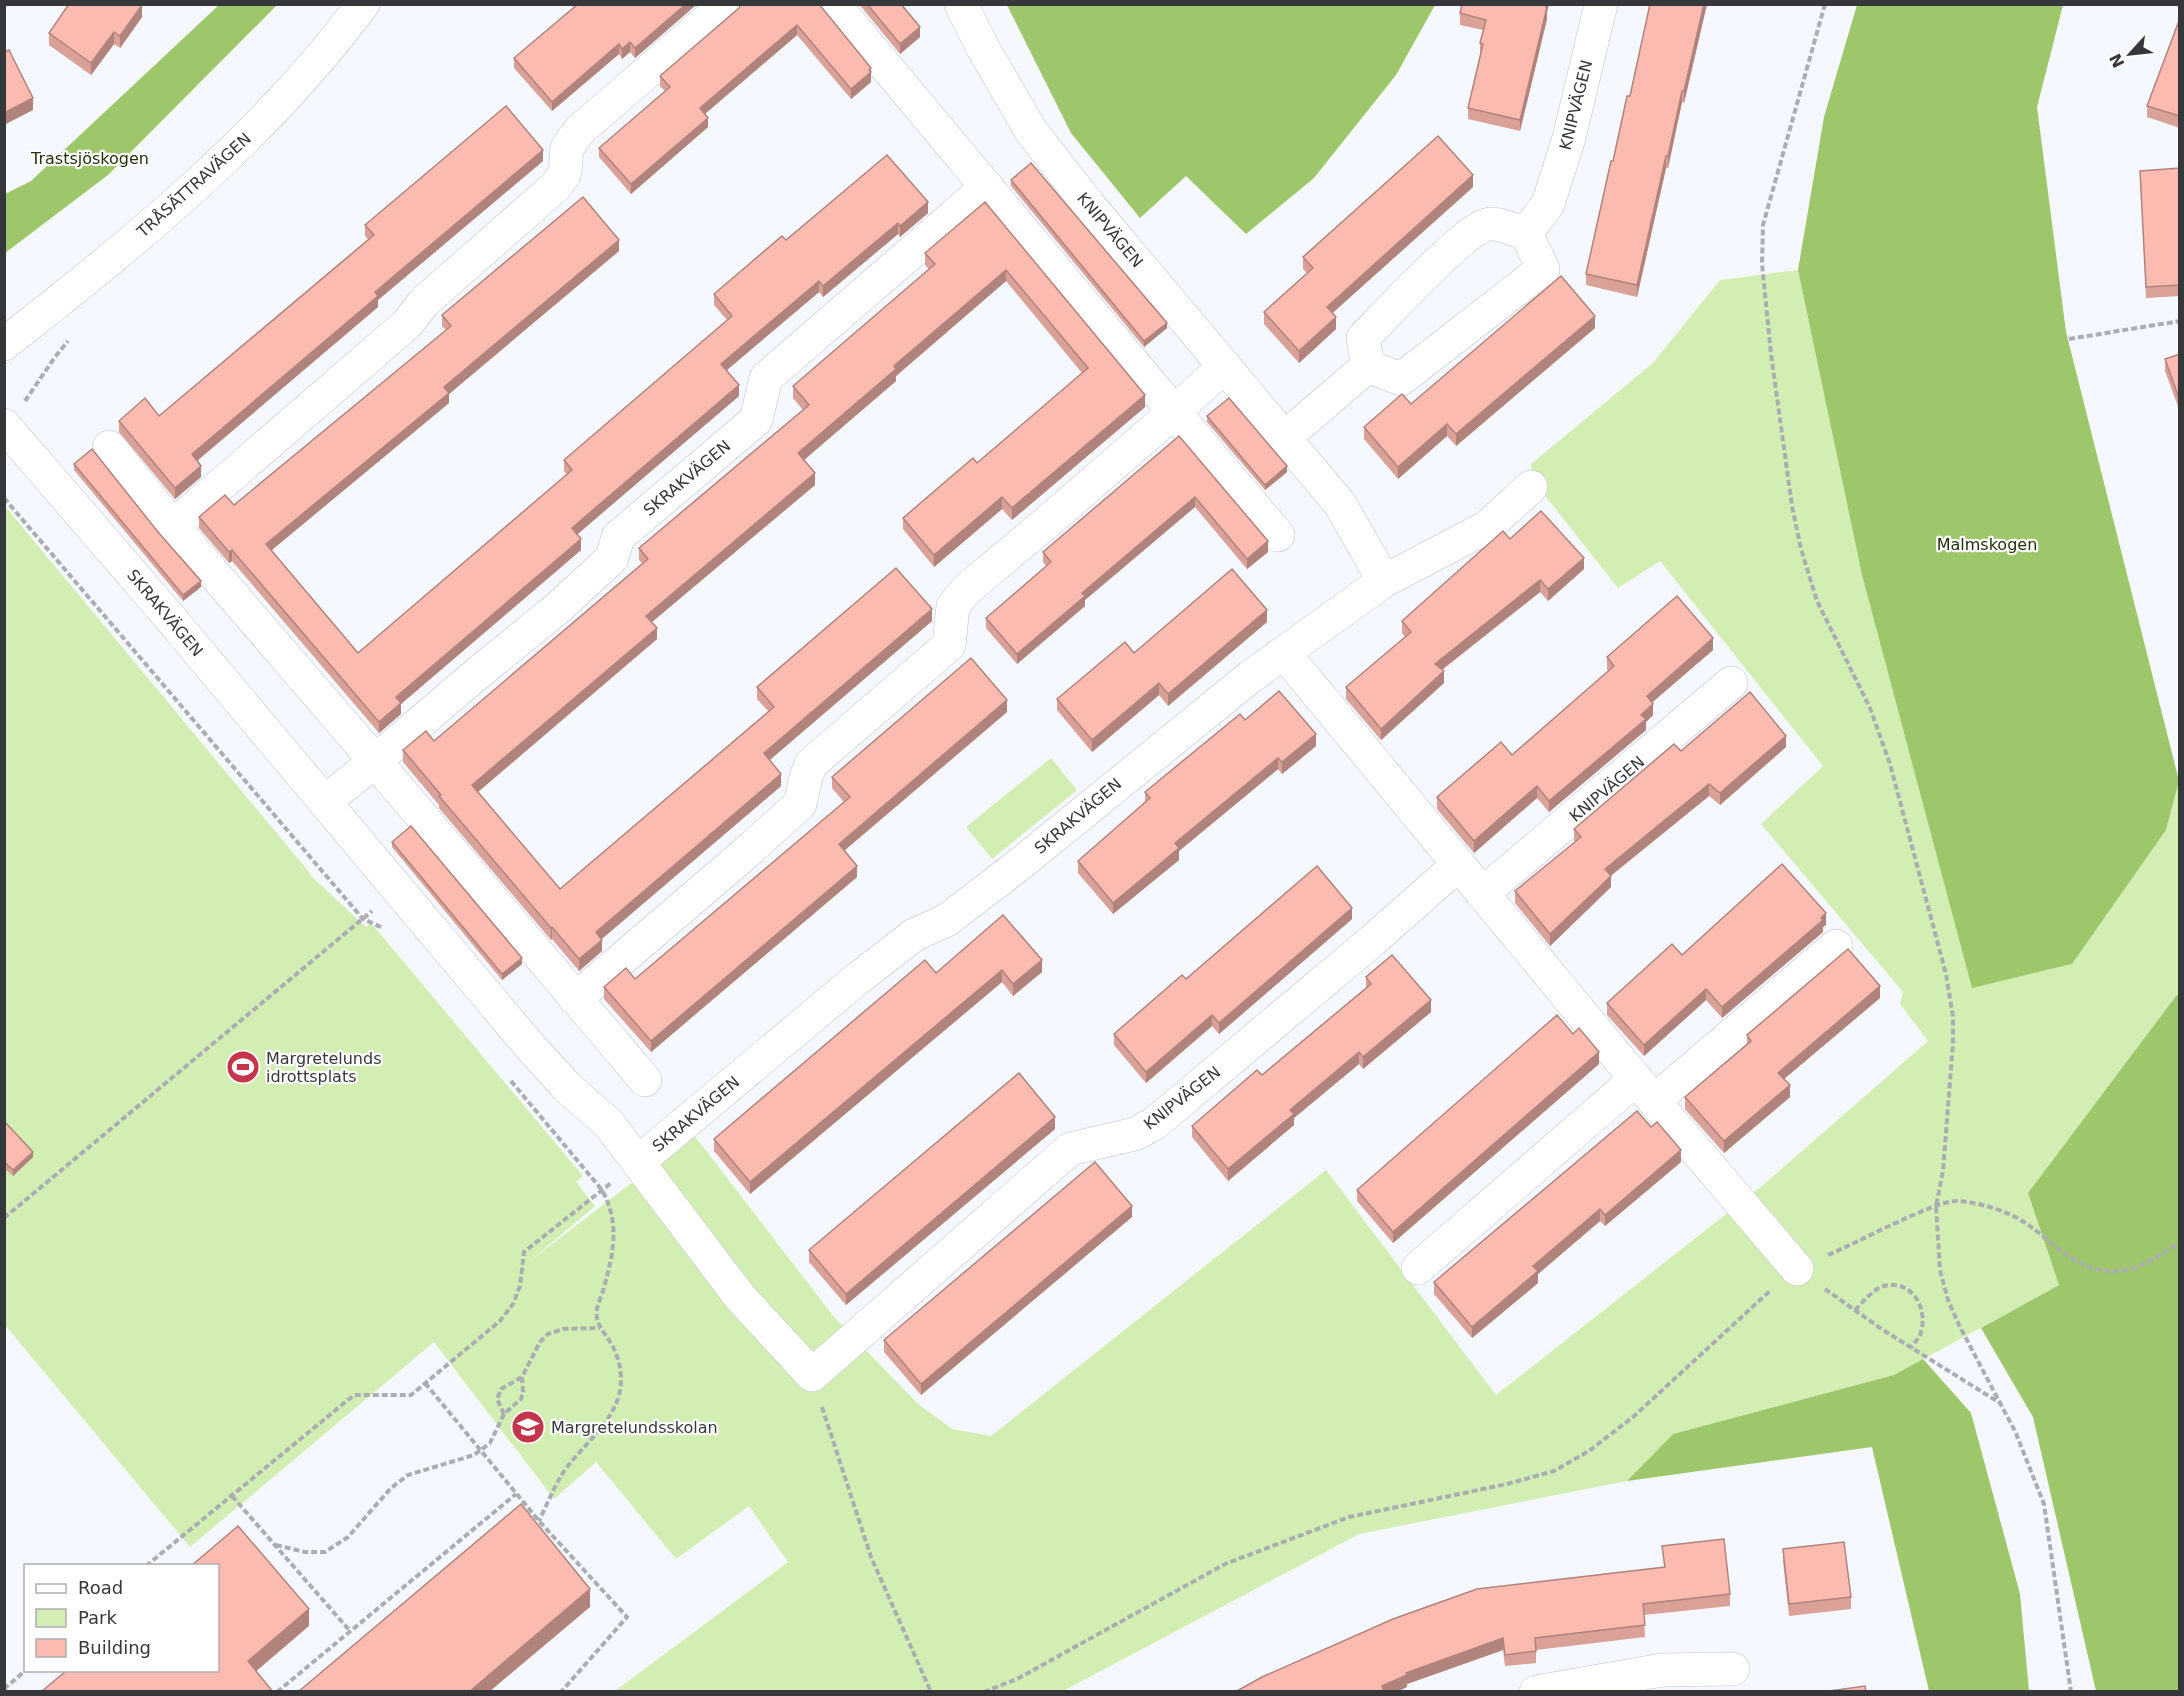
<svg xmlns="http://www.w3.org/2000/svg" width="2184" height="1696" viewBox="0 0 2184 1696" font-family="'DejaVu Sans',sans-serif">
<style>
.green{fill:#d2eeb2}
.forest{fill:#9ec66a}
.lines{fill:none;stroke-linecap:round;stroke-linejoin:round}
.minor-casing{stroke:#bec3cc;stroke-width:34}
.path{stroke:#aaadb1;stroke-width:4;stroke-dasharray:6 3;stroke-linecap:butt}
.minor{stroke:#fff;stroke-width:33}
.wall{fill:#d9a198}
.shaded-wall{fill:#b0837c}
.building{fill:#fcbbb1;stroke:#b0837c;stroke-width:1.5}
.labels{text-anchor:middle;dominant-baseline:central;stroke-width:4.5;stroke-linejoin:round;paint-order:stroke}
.street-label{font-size:16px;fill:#35373a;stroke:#fff}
.park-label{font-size:16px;fill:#22310b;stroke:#fff}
.poi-label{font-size:16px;fill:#35373a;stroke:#fff;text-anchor:start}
</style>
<rect width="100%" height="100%" fill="#f5f8fe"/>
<!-- green -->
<g class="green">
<path d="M1798,270L1862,575L1972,987L2072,964L2166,830L2179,781V994L2176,996L2028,1193L2059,1285L1894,1375L1673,1434L1627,1481L1359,1534L1063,1691H615L788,1562L749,1506L676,1559L596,1462L554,1499L434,1342L190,1547L5,1325L4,505L309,872L311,876L366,927L371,923L583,1176L576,1182L595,1206L530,1261L694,1135L834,1317L917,1403L952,1429L991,1436L1326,1170L1496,1395L1763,1185L1928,1041L1900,1004L1903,992L1761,824L1823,766L1660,561L1618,588L1543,493L1530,465L1653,363L1720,280Z"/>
<path d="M1051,758L1077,790L992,859L966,827Z"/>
</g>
<!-- forest -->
<g class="forest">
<path d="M219,5H277L108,175L5,253V194L31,181Z"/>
<path d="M1007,5H1435L1396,75L1314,178L1246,234L1186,176L1140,218L1071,133Z"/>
<path d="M1857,5H2063L2037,107L2066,332L2179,781L2166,830L2072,964L1972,988L1862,575L1798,270L1824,117Z"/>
<path d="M2179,994V1691H2096L2033,1417L1981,1328L2059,1285L2028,1193L2176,996Z"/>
<path d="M1923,1359L1971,1413L2020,1594L2029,1691H1929L1872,1447L1627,1481L1673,1434L1894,1375Z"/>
</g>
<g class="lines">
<defs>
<g id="minor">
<path d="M834,4L1174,412L1225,366"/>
<path d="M961,4L983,48L1031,131L1089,205L1340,504L1384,581"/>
<path d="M4,344C134,243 264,137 363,4"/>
<path d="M1368,366L1363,338C1383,318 1467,226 1490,224C1498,223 1517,231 1526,233"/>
<path d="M4,425L171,619L527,1043L567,1087L609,1124L740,1297L812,1375L1070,1149L1135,1134L1155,1123L1373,940L1458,865"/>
<path d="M1285,437L1368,366L1401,379L1543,269L1526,233L1548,204L1569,138L1601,4"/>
<path d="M109,447L173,526L375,761L325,802"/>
<path d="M173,526L407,324L424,302L556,186L565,173L567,148L579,131L726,4"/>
<path d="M1284,653L1654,1101L1797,1269"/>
<path d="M1482,894L1731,683"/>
<path d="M575,999L747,852L800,804L806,777L811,764L949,645L953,606L967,589L1046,523L1174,412L1278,535"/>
<path d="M645,1080L375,761L472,678L559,607L612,558L618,537L756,420L766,378L987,187"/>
<path d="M1654,1101L1836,946"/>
<path d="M638,1162L856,980L914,935L947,920L1020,864L1250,677L1384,581L1487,527L1531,487"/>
<path d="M1418,1268L1636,1079"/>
<path d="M1536,1692L1662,1670L1733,1669"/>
</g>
</defs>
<!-- minor casing -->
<use href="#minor" class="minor-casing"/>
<!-- path -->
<g class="path">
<path d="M1825,4L1763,225L1762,264L1771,354L1792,506L1801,549L1817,601L1870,708L1890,764L1946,974L1953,1017V1043L1943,1171L1936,1206L1940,1270L1948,1300L1959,1325L2000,1403"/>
<path d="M2069,339L2180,321"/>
<path d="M25,401L55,357L68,341"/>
<path d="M4,498L363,919L383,928"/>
<path d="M511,1081L602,1190C621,1225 613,1255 603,1291C601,1297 598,1303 597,1309C594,1326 608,1335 614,1349C619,1359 621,1370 621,1381C620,1421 580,1445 561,1476C553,1490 546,1506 539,1521"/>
<path d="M4,1218L372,911"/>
<path d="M1828,1255C1853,1245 1937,1199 1958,1201C1982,1203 2008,1211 2027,1224C2056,1244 2079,1274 2118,1271C2141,1269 2161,1255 2180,1242"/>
<path d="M1825,1289L1883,1330L2000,1403L2015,1431L2044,1504L2071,1692"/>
<path d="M1855,1310C1863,1302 1873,1289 1884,1286C1912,1279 1928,1308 1921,1332C1920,1337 1914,1343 1911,1348"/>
<path d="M425,1383L539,1521L627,1617L561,1692"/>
<path d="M822,1407L871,1557L931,1692"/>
<path d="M504,1414L497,1399L501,1389L522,1377"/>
<path d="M232,1496L350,1631"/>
<path d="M276,1545L305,1552H325L348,1537L391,1488L408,1475L474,1455L490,1443L504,1414L521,1399L523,1392L522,1377L540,1342L548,1334L563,1329L600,1328"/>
<path d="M146,1566L354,1395H411L500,1321L513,1304L520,1286L524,1252L611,1183"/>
<path d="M4,1689L26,1670"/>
<path d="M277,1692L516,1494"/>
<path d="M984,1692L1017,1679L1225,1564L1349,1517L1507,1484L1554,1471L1589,1451L1633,1417L1771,1290"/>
</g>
<!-- minor -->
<use href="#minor" class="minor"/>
</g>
<!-- wall -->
<g class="wall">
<path d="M578,4H697L635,58L630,52L622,59L619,54L552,111L514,68V58Z"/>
<path d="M819,4L871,68V82L851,99L797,35L705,114L708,127L631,194L599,157V148L665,91L660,86V76L739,8Z"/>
<path d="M859,4H901L920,37L900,54Z"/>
<path d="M1462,4H1549L1547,12V19L1520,131L1468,119V108L1481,55L1480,54V43L1483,30L1460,25V13Z"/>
<path d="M1707,4L1684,103L1682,102L1668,168H1666L1637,297L1586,285V274L1630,96Z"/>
<path d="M142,17L120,48L114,44L91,75L49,45V33Z"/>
<path d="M2180,18V128L2147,117V106Z"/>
<path d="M543,161L378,300V307L197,461L201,477L175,499L119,432V421L159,416L368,239L365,236V225Z"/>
<path d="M2180,168V296L2146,298L2140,171Z"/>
<path d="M1011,180L1167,328L1144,347L1011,186Z"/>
<path d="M1473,187L1332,313L1336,329L1299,363L1264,324V312L1307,273L1303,269V257Z"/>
<path d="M985,202L1145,407L1012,520L1002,509L934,567L903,529V518L977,463L1082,373L1006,281L896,376V381L804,460L815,485L652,622L657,639L478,792L560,889L769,712L757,699V687L932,621L769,760L781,786L601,939L602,951L579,971L552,939L551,940L439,808V805L403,762V750L434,741L642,563L639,560V548L803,410L793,398V386L929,269L925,265V253Z"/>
<path d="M928,213L900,237L898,234L823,297L819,292L727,370L739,396L577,534L581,550L401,704V714L379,733L232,561L229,563L199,528V517L234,505L446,330L442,326V315L619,251L449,394V403L271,550L358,653L567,475L564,471V460L727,320L714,305V294L786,240Z"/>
<path d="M1595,328L1456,446L1447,436L1398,479L1364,439V427L1411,404Z"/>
<path d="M2180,354V412L2165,371V359Z"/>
<path d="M1207,416L1287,472L1265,490L1207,422Z"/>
<path d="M1179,436L1268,552L1247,569L1195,507L1085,600V606L1017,664L986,628V618L1046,566L1043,562V552Z"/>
<path d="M74,464L158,532L201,587L183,601L74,470Z"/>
<path d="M1510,539L1584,569L1548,601L1540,592L1442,670L1444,683L1381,740L1346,699V687L1405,637L1402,633V621Z"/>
<path d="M1267,622L1168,706L1159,695L1092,752L1057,710V699L1134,653Z"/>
<path d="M1713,650L1652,702L1653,715L1646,722V730L1549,812L1537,798L1474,853L1437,809V797L1512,755L1608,671L1607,669V657Z"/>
<path d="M1007,712L844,851L857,877L651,1052L604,999V987L635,979L844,802L832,788V777Z"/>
<path d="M1245,720L1316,746L1282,774L1278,769L1179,851V860L1113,914L1078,873V861L1145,802V792Z"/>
<path d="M1786,747L1720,805L1709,796L1611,876V887L1550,946L1515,903V891L1575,842L1574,841V829L1681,751Z"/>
<path d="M392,842L522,964L502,980L392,847Z"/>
<path d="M1003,915L1042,972L1013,996L1002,982L750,1194L714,1151V1139L936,973Z"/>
<path d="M1352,919L1219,1034L1212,1026L1146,1083L1114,1045V1034L1186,979Z"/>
<path d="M1826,925L1823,927V932L1722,1018L1706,1000L1644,1056L1607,1015V1003L1682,955Z"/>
<path d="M1366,977L1431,1012L1363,1069L1359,1064L1294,1118V1125L1228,1181L1192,1137V1126L1262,1075L1366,988Z"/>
<path d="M1880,998L1784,1079L1790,1097L1724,1153L1685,1109V1097L1747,1045V1035Z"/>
<path d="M1599,1064L1393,1243L1357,1201V1190Z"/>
<path d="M4,1121L33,1157L13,1176L4,1168Z"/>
<path d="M1055,1129L846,1305L809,1262V1250Z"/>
<path d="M1681,1162L1605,1226L1600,1221L1538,1274V1283L1472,1338L1434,1294V1282Z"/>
<path d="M1132,1217L921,1395L884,1352V1340Z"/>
<path d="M1662,1546L1730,1594V1606L1644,1615L1645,1637L1536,1650V1663L1505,1666L1503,1650L1407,1684V1687L1396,1692H1235L1664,1567Z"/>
<path d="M1783,1549L1851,1597V1609L1789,1616L1783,1561Z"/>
</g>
<!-- shaded-wall -->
<g class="shaded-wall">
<path d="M686,4H697L635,58V48Z"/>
<path d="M1546,4H1549L1547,12V19L1520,131V120Z"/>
<path d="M1704,4H1707L1684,103V91Z"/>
<path d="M142,5V17L120,48V36Z"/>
<path d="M797,25V35L700,118V108Z"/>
<path d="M920,27V37L900,54V44Z"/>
<path d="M114,32V44L91,75V63Z"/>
<path d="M630,42V52L622,59V49Z"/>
<path d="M619,44V54L552,111V102Z"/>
<path d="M871,68V82L851,99V89Z"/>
<path d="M1682,91V102L1668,168V156Z"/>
<path d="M33,98V110L4,125V113Z"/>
<path d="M708,118V127L631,194V184Z"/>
<path d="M543,150V161L378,300V307L192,465V454L375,292Z"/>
<path d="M1666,156V168L1637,297V285Z"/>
<path d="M1473,175V187L1327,318V307Z"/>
<path d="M928,202V213L900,237V226Z"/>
<path d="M898,223V234L823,297V286Z"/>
<path d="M619,240V251L449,394V403L266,555V544L444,387Z"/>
<path d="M1006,270V281L896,376V381L798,465V453L894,366Z"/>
<path d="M819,281V292L721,375V364Z"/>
<path d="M1595,316V328L1456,446V434Z"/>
<path d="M1336,317V329L1299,363V351Z"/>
<path d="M1167,323V328L1144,347V341Z"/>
<path d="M739,385V396L572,539V528Z"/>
<path d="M1145,395V407L1012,520V508Z"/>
<path d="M1447,424V436L1398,479V467Z"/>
<path d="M201,466V477L175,499V488Z"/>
<path d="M1287,466V472L1265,490V485Z"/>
<path d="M815,473V485L646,627V616Z"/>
<path d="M1002,497V509L934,567V555Z"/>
<path d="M1195,497V507L1085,600V606L1017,664V654L1082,593Z"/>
<path d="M581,539V550L401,704V714L379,733V722L396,697Z"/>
<path d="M1268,541V552L1247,569V559Z"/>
<path d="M232,550V561L229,563V552Z"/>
<path d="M1584,558V569L1548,601V589Z"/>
<path d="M1540,580V592L1435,675V664Z"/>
<path d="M201,581V587L183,601V595Z"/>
<path d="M932,609V621L764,765V753Z"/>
<path d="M1267,610V622L1168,706V694Z"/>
<path d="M657,628V639L472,797V785Z"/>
<path d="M1713,638V650L1647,707V696Z"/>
<path d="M1444,671V683L1381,740V729Z"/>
<path d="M1159,683V695L1092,752V740Z"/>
<path d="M1007,700V712L839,855V844Z"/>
<path d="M1653,704V715L1646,722V730L1549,812V801Z"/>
<path d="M1316,734V746L1282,774V762Z"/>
<path d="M1786,736V747L1720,805V793Z"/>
<path d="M1278,758V769L1179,851V860L1113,914V903L1175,843Z"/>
<path d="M781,774V786L596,944V932Z"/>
<path d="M1709,784V796L1605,880V869Z"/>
<path d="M1537,786V798L1474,853V841Z"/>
<path d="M857,866V877L651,1052V1041Z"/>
<path d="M1611,876V887L1550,946V934Z"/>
<path d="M1352,908V919L1219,1034V1023Z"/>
<path d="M1826,913V925L1823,927V932L1722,1018V1007Z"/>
<path d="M552,927V939L551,940V928Z"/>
<path d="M602,940V951L579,971V959Z"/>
<path d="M522,958V964L502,980V974Z"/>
<path d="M1042,960V972L1013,996V984Z"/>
<path d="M1002,970V982L750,1194V1182Z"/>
<path d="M1880,986V998L1778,1084V1073Z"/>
<path d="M1706,989V1000L1644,1056V1045Z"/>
<path d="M1431,1000V1012L1363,1069V1057Z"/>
<path d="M1212,1015V1026L1146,1083V1072Z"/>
<path d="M1359,1052V1064L1294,1118V1125L1228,1181V1169L1290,1110Z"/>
<path d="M1599,1052V1064L1393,1243V1232Z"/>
<path d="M1790,1085V1097L1724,1153V1141Z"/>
<path d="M1055,1117V1129L846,1305V1294Z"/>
<path d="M1681,1150V1162L1605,1226V1215Z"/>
<path d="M33,1152V1157L13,1176V1170Z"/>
<path d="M1132,1206V1217L921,1395V1384Z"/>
<path d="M1600,1209V1221L1538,1274V1283L1472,1338V1327L1533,1266Z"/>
<path d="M590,1589V1607L489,1692H469Z"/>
<path d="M309,1609V1626L248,1678V1661Z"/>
<path d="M1503,1638V1650L1407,1684V1687L1396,1692H1382V1686L1406,1673Z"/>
</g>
<!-- building -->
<g class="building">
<path d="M69,4H141L142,5L120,36L114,32L91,63L49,33Z"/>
<path d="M578,4H686L635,48L630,42L622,49L619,44L552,102L514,58Z"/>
<path d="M741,4H819L871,68L869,70L871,72L851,89L797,25L700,108L708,118L631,184L599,148L670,87L660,76L739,8Z"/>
<path d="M867,4H901L920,27L900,44Z"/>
<path d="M1462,4H1546V7H1547L1520,120L1468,108L1483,44L1480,43L1486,20L1460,13Z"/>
<path d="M1650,4H1704L1684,91H1682L1668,156H1666L1637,285L1586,274L1611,161H1613L1627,96H1630Z"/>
<path d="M2180,18V116L2147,106Z"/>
<path d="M9,50L33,98L4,113V52Z"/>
<path d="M506,106L543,150L375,292L378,296L192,454L201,466L175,488L119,421L145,398L159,416L374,235L365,225Z"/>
<path d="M1438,136L1473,175L1327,307L1336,317L1299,351L1264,312L1313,268L1303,257Z"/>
<path d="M887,155L928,202L900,226L898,223L823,286L819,281L721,364L739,385L572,528L581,539L396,697L401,703L379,722L232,550L229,552L199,517L225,495L234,505L451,326L442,315L583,197L619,240L444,387L449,393L266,544L358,653L572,470L564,460L732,316L714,294L782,236L786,240Z"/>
<path d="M1031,163L1167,323L1144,341L1011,180Z"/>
<path d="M2180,168V285L2146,287L2140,171Z"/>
<path d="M985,202L1145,395L1012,508L1002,497L934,555L903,518L973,458L977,463L1088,368L1006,270L894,366L896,369L798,453L815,473L646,616L657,628L472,785L560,889L774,707L757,687L896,568L932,609L764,753L781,774L596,932L602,940L579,959L552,927L551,928L439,796L441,795L403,750L426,731L434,741L648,559L639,548L809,405L793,386L935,264L925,253Z"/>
<path d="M1561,276L1595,316L1456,434L1447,424L1398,467L1364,427L1402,394L1411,404Z"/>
<path d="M2180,354V401L2165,359Z"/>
<path d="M1229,398L1287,466L1265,485L1207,416Z"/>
<path d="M1179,436L1268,541L1247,559L1195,497L1082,593L1085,596L1017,654L986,618L1051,562L1043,552Z"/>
<path d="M92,449L158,532L201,581L183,595L74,464Z"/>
<path d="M1541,511L1584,558L1548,589L1540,580L1435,664L1444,671L1381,729L1346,687L1411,632L1402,621L1503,531L1510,539Z"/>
<path d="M1232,569L1267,610L1168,694L1159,683L1092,740L1057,699L1125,642L1134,653Z"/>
<path d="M1677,596L1713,638L1647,696L1653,704L1641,715L1646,719L1549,801L1537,786L1474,841L1437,797L1501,742L1512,755L1614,666L1607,657Z"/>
<path d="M971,658L1007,700L839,844L857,866L651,1041L604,987L626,968L635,979L850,797L832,777Z"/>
<path d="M1279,691L1316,734L1282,762L1278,758L1175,843L1179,848L1113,903L1078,861L1150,798L1145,792L1240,714L1245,720Z"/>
<path d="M1750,692L1786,736L1720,793L1709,784L1605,869L1611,876L1550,934L1515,891L1581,837L1574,829L1674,744L1681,751Z"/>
<path d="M411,826L522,958L502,974L392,842Z"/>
<path d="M1782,864L1826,913L1821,918L1823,920L1722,1007L1706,989L1644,1045L1607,1003L1672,944L1682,955Z"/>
<path d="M1317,866L1352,908L1219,1023L1212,1015L1146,1072L1114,1034L1182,975L1186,979Z"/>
<path d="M1003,915L1042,960L1013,984L1002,970L750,1182L714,1139L925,960L936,973Z"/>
<path d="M1848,949L1880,986L1778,1073L1790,1085L1724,1141L1685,1097L1751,1041L1747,1035Z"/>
<path d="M1392,955L1431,1000L1363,1057L1359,1052L1290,1110L1294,1114L1228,1169L1192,1126L1257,1070L1262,1075L1371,984L1366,977Z"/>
<path d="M1557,1015L1573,1034L1579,1028L1599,1052L1393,1232L1357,1190Z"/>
<path d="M1019,1073L1055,1117L846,1294L809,1250Z"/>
<path d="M1637,1111L1651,1127L1657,1122L1681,1150L1605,1215L1600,1209L1533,1266L1538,1271L1472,1327L1434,1282Z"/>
<path d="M4,1121L33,1152L13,1170L4,1162Z"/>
<path d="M1095,1162L1132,1206L921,1384L884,1340Z"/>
<path d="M521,1504L590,1589L469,1692H298Z"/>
<path d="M238,1526L309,1609L248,1661L273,1692H41L66,1671H218V1566H191Z"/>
<path d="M1724,1539L1730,1594L1643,1604L1645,1625L1535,1638L1536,1651L1505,1655L1503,1638L1406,1673L1407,1675L1382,1686L1384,1692H1235L1262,1677L1393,1619L1477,1589L1665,1567L1662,1546Z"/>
<path d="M1844,1542L1851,1597L1789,1604L1783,1549Z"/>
<path d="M1865,1686L1866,1692H1822Z"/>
</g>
<!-- icons -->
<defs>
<symbol id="stadium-disc" viewBox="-11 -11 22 22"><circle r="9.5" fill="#c53549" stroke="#fff"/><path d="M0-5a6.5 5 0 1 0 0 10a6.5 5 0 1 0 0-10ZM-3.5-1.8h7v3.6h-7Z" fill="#fff"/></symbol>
<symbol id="school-disc" viewBox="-11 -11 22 22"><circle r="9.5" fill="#c53549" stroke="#fff"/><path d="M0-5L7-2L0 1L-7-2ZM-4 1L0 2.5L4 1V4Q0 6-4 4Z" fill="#fff"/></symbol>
</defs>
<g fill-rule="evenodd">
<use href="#stadium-disc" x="224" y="1048" width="38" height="38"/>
<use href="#school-disc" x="509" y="1408" width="38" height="38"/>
</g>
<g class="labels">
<!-- street labels -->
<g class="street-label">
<text transform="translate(1576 105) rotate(-76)">KNIPVÄGEN</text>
<text transform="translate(194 185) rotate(-42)">TRÅSÄTTRAVÄGEN</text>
<text transform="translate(1110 230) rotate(50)">KNIPVÄGEN</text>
<text transform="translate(687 478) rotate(-40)">SKRAKVÄGEN</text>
<text transform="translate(165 613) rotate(50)">SKRAKVÄGEN</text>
<text transform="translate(1607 789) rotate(-40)">KNIPVÄGEN</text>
<text transform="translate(1078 816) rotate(-40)">SKRAKVÄGEN</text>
<text transform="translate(1182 1098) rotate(-38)">KNIPVÄGEN</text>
<text transform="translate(696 1114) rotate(-40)">SKRAKVÄGEN</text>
</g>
<!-- park labels -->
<g class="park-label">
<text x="90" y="158">Trastsjöskogen</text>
<text x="1987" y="544">Malmskogen</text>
</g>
<!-- poi labels -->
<g class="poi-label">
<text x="266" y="1058">Margretelunds<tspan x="266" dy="18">idrottsplats</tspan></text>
<text x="551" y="1427">Margretelundsskolan</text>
</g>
</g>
<!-- border -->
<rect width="2184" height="1696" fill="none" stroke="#35373a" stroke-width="12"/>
<!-- legend -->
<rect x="24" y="1564" width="195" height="108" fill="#ffffff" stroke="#aeafb0" stroke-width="1.5"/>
<rect x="36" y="1584" width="30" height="9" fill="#ffffff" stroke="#aeafb0" stroke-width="1.5"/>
<text x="78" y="1594" font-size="18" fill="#35373a">Road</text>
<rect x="36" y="1609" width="30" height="18" fill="#d2eeb2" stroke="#aeafb0" stroke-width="1.5"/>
<text x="78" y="1624" font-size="18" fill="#35373a">Park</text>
<rect x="36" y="1639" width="30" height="18" fill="#fcbbb1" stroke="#aeafb0" stroke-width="1.5"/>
<text x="78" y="1654" font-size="18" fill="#35373a">Building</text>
<!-- north arrow -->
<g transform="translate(2130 54) rotate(243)" stroke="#ffffff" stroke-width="4.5" paint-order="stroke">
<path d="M0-4.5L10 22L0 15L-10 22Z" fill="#35373a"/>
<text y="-9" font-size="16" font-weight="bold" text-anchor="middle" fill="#35373a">N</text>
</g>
</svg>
